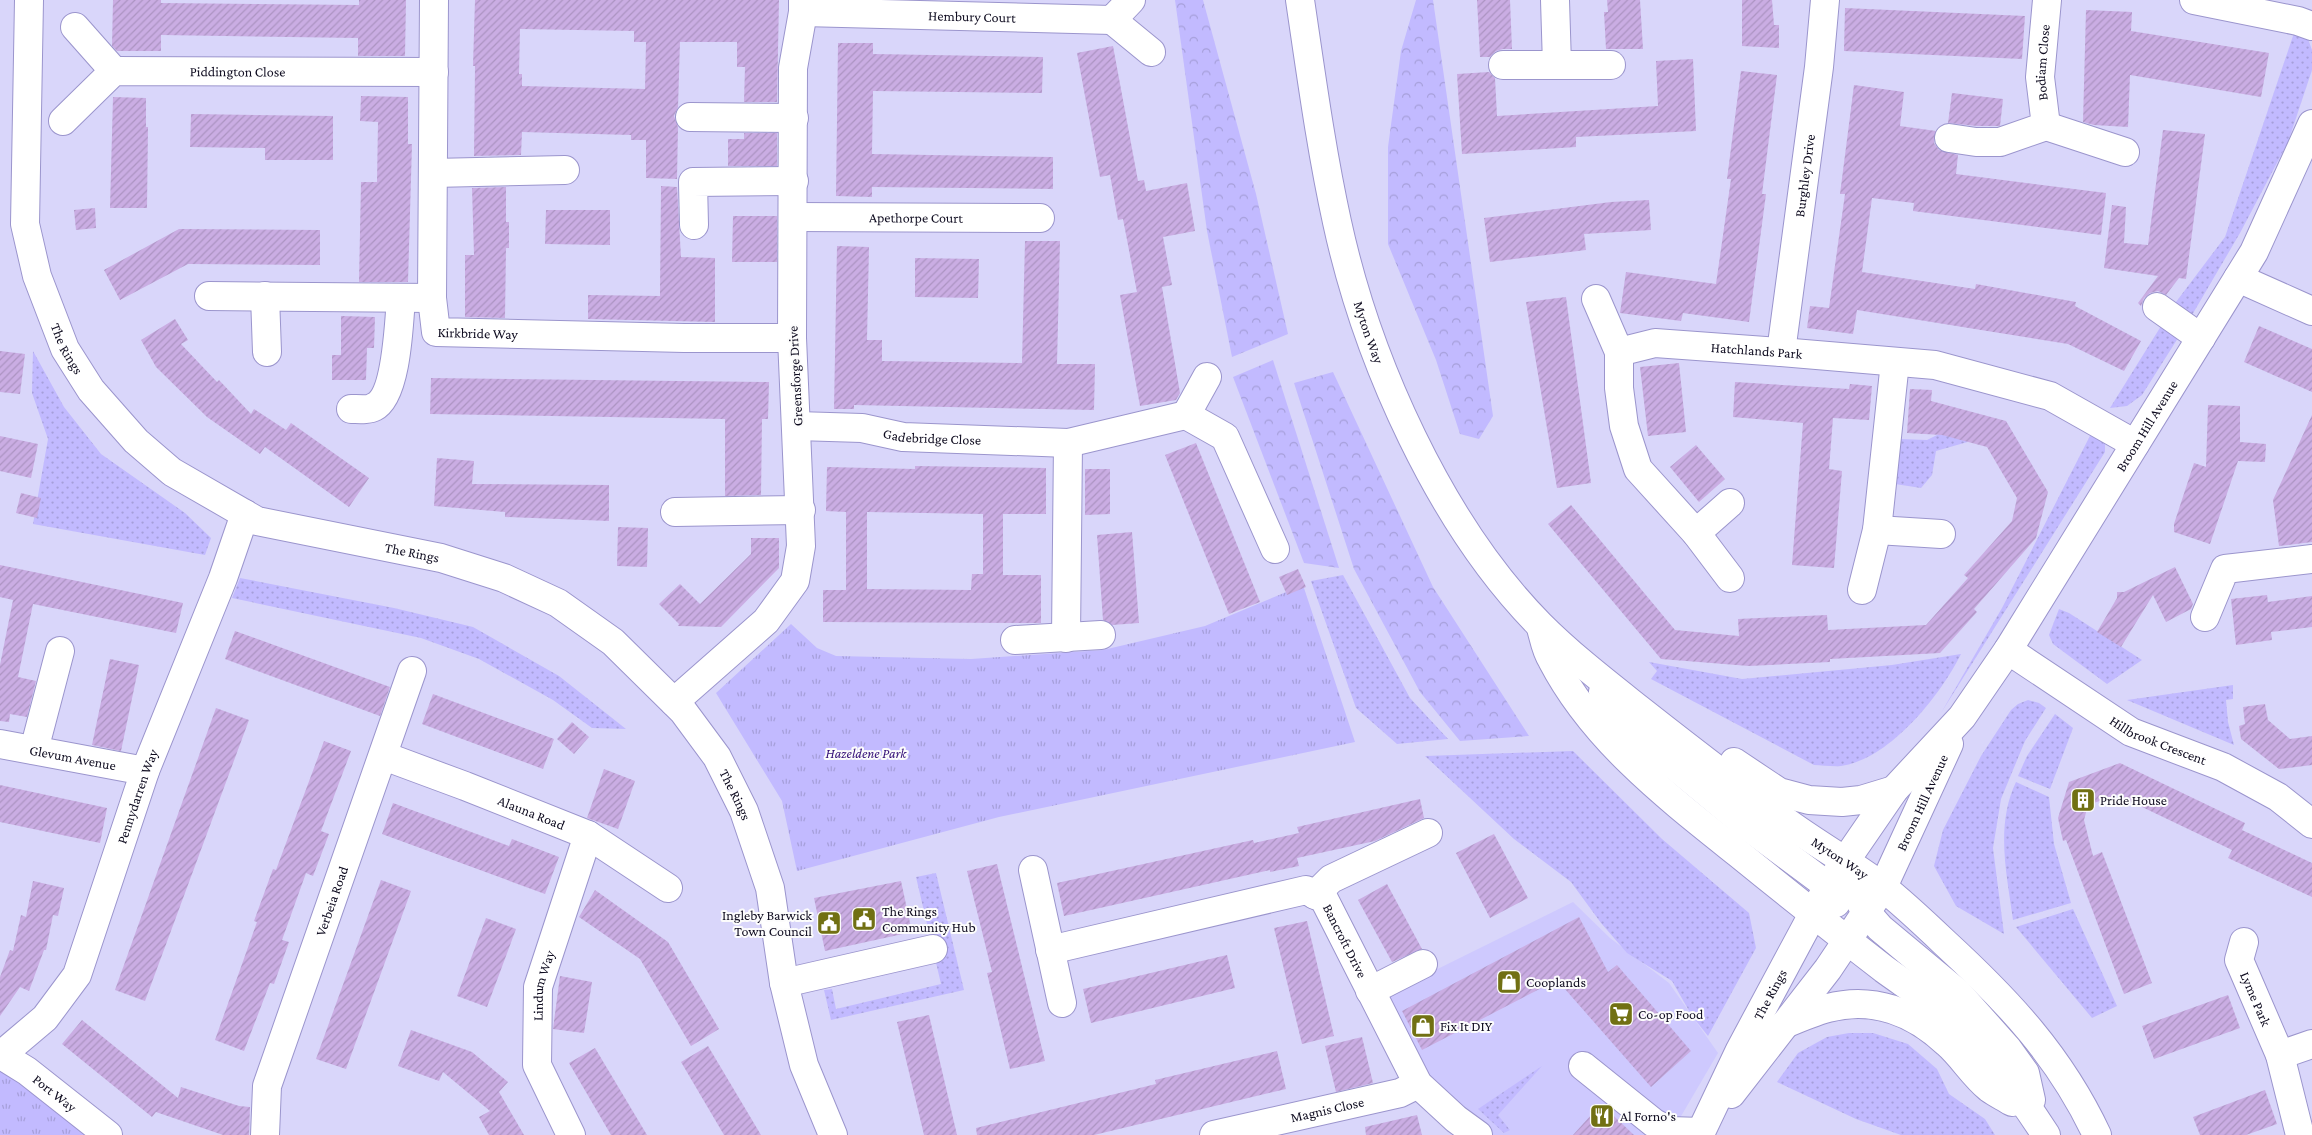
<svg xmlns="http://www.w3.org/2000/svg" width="2312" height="1135" viewBox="0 0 2312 1135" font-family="'Crimson Pro',serif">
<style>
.built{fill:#cec9fe}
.grass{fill:url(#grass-dots)}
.forest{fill:url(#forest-crowns)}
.park{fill:url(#park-tufts)}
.building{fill:url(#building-hatch);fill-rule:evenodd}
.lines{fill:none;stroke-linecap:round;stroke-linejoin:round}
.minor-casing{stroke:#9b95cd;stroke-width:30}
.minor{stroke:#fff;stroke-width:28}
.labels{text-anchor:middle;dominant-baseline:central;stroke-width:4;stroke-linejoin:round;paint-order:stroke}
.street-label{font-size:14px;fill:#0e0b1f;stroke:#fcfcfc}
.park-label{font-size:14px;font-style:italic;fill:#330e77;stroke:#fcfcfc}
.poi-label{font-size:14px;fill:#0e0b1f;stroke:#fcfcfc;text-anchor:start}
</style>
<defs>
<pattern id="grass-dots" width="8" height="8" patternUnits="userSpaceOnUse" patternTransform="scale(1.25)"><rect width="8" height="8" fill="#c2baff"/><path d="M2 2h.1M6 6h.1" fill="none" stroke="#a69fda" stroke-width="1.8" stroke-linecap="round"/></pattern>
<pattern id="forest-crowns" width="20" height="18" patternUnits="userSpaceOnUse" patternTransform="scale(1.25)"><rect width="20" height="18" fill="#c2baff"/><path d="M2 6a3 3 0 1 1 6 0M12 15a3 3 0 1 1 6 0" fill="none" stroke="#a69fda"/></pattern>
<pattern id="park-tufts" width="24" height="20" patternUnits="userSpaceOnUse" patternTransform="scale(1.25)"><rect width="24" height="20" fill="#c2baff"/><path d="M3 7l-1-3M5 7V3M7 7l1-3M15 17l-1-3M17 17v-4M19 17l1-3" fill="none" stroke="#a69fda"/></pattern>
<pattern id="building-hatch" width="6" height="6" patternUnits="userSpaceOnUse" patternTransform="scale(1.25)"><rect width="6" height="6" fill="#caade3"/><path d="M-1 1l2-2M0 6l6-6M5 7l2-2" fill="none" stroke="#ac94c2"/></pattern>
</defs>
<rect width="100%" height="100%" fill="#d9d6fa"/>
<!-- built -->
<path class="built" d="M1573,902L1610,938L1669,983L1718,1053L1670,1135H1489L1421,1075L1385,995Z"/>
<!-- grass -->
<g class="grass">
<path d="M2294,33L2308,39L2312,50V70L2288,142L2240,233L2185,327L2142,395L2127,406L2110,408L2176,302L2225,237Z"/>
<path d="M33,351L64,407L101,454L185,513L211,538L205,555L33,524L48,439L32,393Z"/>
<path d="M2094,428L2105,441V452L1941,713L2002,608Z"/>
<path d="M1939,434L1971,441L1936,451L1932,475L1921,488L1895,484L1900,439L1927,440Z"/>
<path d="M1343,575L1410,698L1448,739L1397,744L1356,708L1311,581Z"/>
<path d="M240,578L394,608L473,627L559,676L626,729L592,728L553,700L479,659L421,638L232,598Z"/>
<path d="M2059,609L2069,613L2142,660L2107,684L2053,644L2049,635Z"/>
<path d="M1961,654C1940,696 1890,759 1841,766C1833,767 1822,765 1814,765L1651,679L1657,671L1649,662L1742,679L1892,665Z"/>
<path d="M2233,685V699L2226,700L2228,722L2234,745L2127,700Z"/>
<path d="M2028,700L2039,703L2046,708L2025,741L2001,799L1993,848L2004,934L1956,906L1934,866L1943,830L1981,756L2011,710L2018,704Z"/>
<path d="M2055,714L2073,728L2050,789L2018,776L2027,756Z"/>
<path d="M1573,751L1662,839L1749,913L1756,948L1708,1036L1692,1016L1672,981L1627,953L1601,923L1571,882L1514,839L1425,756Z"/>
<path d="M2016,782L2049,797L2054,844L2071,903L2013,920C2007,875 1995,826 2016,782Z"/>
<path d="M936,873L964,990L831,1020L824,990L832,989L836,1009L941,984L916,877Z"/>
<path d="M2073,909L2117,1006L2092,1018L2016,927Z"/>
<path d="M1849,1033H1873L1908,1044L1937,1069L1949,1094L1985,1119L1995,1135H1901L1856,1119L1777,1082L1798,1053L1827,1037Z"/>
<path d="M1542,1066L1498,1115L1510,1130L1504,1133L1478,1109Z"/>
</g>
<!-- forest -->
<g class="forest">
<path d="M1175,0H1203L1256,194L1288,334L1232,357L1207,231Z"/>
<path d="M1416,0H1433L1493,416L1479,439L1460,434L1436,360L1388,244V147L1401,51Z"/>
<path d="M1273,360L1339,568L1304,563L1233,377Z"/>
<path d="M1333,372L1433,587L1529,736L1460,741L1420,692L1354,569L1294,383Z"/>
</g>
<!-- park -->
<g class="park">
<path d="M1303,585L1355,742L999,817L797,871L782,801L716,693L791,624L817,648L836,656L971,659L1103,650L1205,626Z"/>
<path d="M0,1044L105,1135H0Z"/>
</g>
<!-- building -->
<g class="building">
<path d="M113,0H161V3L359,5V0H406L405,56H358V38L161,35V51H117L112,46Z"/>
<path d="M475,0H779L777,102H744L745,67H737V42H680L678,107L674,116L678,127L677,179L646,178V140H631V135L522,132L521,155L474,156L475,66H473ZM520,29L634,31V42H646L645,89L522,86V74H519Z"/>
<path d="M1477,0H1510L1512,49H1503L1496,51L1490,57H1480Z"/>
<path d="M1607,0H1640L1643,49H1606L1604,12H1608Z"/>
<path d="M1742,0H1772L1774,25H1779V48L1742,46Z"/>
<path d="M1845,8L2025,16L2022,59L1844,51Z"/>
<path d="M2086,10L2132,12L2131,31L2269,53L2261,97L2130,75L2128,127L2094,125L2083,122Z"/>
<path d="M838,43H873V54L1043,57L1042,93L873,91L872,154L1053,157V189L872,187V197L836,196Z"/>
<path d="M1113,46L1138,181L1144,180L1146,191L1187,183L1195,231L1163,237L1172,285L1162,287L1180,393L1176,400L1140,406L1120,295L1137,292L1123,219L1118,220L1110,175L1100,177L1077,53Z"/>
<path d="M1693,59L1696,131L1576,137V147L1462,154L1457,74L1489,72L1495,78L1497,116L1658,106L1656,61Z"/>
<path d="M1741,71L1777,75L1762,194H1766L1749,322L1683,313L1681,321L1620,313L1626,272L1716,284L1731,179H1727Z"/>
<path d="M1854,85L1904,92L1900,126L1936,131L1934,143L1939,150L1958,155L1956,174L2106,193L2101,235L1913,211L1914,203L1872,198L1862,272L1975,289L1976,284L2076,302L2075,306L2141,341L2124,371L2068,344L1857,310L1853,334L1807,328L1810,306L1829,308L1845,194H1840Z"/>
<path d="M1952,93L2003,99L2000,126H1977L1948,123Z"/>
<path d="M361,96L408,97V144H412L408,282H359L361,182H377L378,122L360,121Z"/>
<path d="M113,97L146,98V127H148L147,208H110Z"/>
<path d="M191,114L333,116V160H265V148L190,147Z"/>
<path d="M2163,130L2205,134L2186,279L2179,278L2166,295L2158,291L2150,293L2144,298L2141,306L2138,303L2158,276L2104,268L2112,205L2126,207L2124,243L2148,245Z"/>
<path d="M744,133H777V166H728V139H744Z"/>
<path d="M661,186L677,187L681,257L715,258V322L588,319V295L660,296Z"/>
<path d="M506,187V222H509V248H506L505,318L465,317V255H474L472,188Z"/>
<path d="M1649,200L1651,230L1584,234L1586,250L1490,262L1484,218L1611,202Z"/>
<path d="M95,208L96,228L76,230L74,210Z"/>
<path d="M546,210H610V245L545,244Z"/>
<path d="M733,216H777V262H732Z"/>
<path d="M179,229L320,230V265L188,264L120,300L104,270Z"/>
<path d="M1025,241H1060L1057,364H1095L1094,410L854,405V409H834L837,246L869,247L867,340H882V361L1022,363Z"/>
<path d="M915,258L979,259L978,298L915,297Z"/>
<path d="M1566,297L1591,483L1557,488L1526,302Z"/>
<path d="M341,316L375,317L374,348H367L366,380H332V355H341Z"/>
<path d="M175,319L188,340L181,344L217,382L219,380L251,414L254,409L286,430L291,423L369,478L349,507L265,447L260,454L207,417L156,367L141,340Z"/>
<path d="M2259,326L2312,349V392L2244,362Z"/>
<path d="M0,351L25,354L20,394L0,392Z"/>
<path d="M1679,363L1686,432L1648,436L1640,367Z"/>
<path d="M431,378L769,382L768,419H762L761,495L725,496V419L430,414Z"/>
<path d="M1735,382L1849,389L1850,384L1872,386L1869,420L1833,418L1829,469L1842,471L1834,568L1792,565L1803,423L1733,417Z"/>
<path d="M1910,389L1932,390L1931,401L2006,421L2048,492L2036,538L1974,609L1977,612L1940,653L1830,659V662L1749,666L1661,659L1548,524L1571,505L1675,630L1739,636L1738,619L1827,615L1828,630L1926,625L1968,578L1964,575L2012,521L2017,498L1987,447L1942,435L1907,433Z"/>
<path d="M2208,405L2240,406V442L2266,444L2265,462L2238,461L2210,544L2174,532V524L2194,463L2206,467Z"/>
<path d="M2312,415V542L2279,546L2273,500Z"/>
<path d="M0,436L38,444L31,478L0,471Z"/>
<path d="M1196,443L1260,602L1229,614L1165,455Z"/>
<path d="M1696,445L1725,479L1699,502L1670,467Z"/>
<path d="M437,458L474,461L472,484L609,485V521L505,517V512L434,506Z"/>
<path d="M915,466L1046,468V514H1003V575H1041V623L823,622V590H846V512L826,511L827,467L915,469ZM867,512L983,514V574H972L971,590L867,589Z"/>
<path d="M1085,469H1110V514L1085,515Z"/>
<path d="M21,493L41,498L37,518L16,513Z"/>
<path d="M618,527L648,528L647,567L617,566Z"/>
<path d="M1132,532L1139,623L1112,625L1103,620L1097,535Z"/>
<path d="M751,538H779V568L721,627L678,626L679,624L659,604L680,584L700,604L751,554Z"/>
<path d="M0,565L183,603L176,633L33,604L18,677L36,681L27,717L10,714L9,722L0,721V665L13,600L0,597Z"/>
<path d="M2175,567L2193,604L2191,609L2166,622L2153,595L2121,647L2097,632L2117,598V592H2124Z"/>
<path d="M1298,569L1306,587L1287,595L1279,577Z"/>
<path d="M2267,595L2268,602L2312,596V627L2271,632L2272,640L2236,645L2231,599Z"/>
<path d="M235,631L390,687L380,716L225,659Z"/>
<path d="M110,659L139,665L121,751L92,745Z"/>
<path d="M433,694L554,739L543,769L422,724Z"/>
<path d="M2265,704L2268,720L2290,739L2312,736V765L2279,769L2241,739L2239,726L2245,724L2243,707Z"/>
<path d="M216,708L249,720L145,1001L115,990Z"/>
<path d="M572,722L589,737L574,754L557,739Z"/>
<path d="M324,741L351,751L321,831L329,834L313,876L306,873L282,940L289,942L274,984L270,983L244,1051L215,1040L257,922L254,921L273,869L276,870Z"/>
<path d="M2120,763L2245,823L2242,830L2312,863V897L2228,858L2232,850L2117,795L2088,805L2084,820L2093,856L2102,852L2152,983L2124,994L2066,840L2063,841L2058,818L2069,782Z"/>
<path d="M604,769L635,781L618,829L587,818Z"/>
<path d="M0,785L107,808L100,843L0,822Z"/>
<path d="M1420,799L1424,818L1375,841L1297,858L1299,866L1270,872V870L1064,916L1057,883L1253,840L1254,843L1299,833L1297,827Z"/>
<path d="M393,803L509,846L512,839L559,857L545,894L382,834Z"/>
<path d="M1494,834L1528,898L1490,918L1456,853Z"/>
<path d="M997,864L1045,1061L1010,1069L987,973L992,972L967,871Z"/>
<path d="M381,880L411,891L346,1069L316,1059Z"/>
<path d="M33,881L64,888L58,916L53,915L46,950H44L29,991L20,987L0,1016V977L10,950L13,951L21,915L26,917Z"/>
<path d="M901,881L912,932L825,951L814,898Z"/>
<path d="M1387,884L1422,949L1392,962L1358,900Z"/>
<path d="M595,890L668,942L719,1029L691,1046L640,959L579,917Z"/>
<path d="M1579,917L1608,972L1617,965L1691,1051L1651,1087L1557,980L1422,1050L1402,1011Z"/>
<path d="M486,918L516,929L487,1007L457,996Z"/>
<path d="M1307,921L1334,1036L1302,1044L1274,928Z"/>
<path d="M1227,955L1235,988L1091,1023L1083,989Z"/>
<path d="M560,976L592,982L584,1033L553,1029Z"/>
<path d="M2228,995L2240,1028L2154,1059L2142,1026Z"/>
<path d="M929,1015L957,1135H924L897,1022Z"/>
<path d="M82,1020L178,1098L181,1087L239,1106L250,1107L249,1135H223L156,1112L152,1117L62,1044Z"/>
<path d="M411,1030L472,1052L508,1082L499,1092L524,1135H489L479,1117L490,1111L443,1072L439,1081L398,1066Z"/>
<path d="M1362,1037L1373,1083L1336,1092L1325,1046Z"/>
<path d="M708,1046L761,1135H724L681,1062Z"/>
<path d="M595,1048L647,1135H611L569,1063Z"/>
<path d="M1277,1051L1286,1089L1094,1135H977L976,1128L1156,1084L1155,1080Z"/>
<path d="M2265,1090L2277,1124L2246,1135H2200L2193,1117Z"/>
<path d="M1601,1104L1634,1135H1573Z"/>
<path d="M1417,1115L1422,1135H1366L1365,1127Z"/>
</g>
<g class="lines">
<defs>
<g id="minor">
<path id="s1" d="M29,0L25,224L37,276L65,349L91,390L136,441L172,472L257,521L441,558L504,578L558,603L613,642L683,711L717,757L744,811L770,888L784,983L804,1065L833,1135"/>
<path id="s2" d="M434,0L432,298L436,332L684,338H792"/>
<path id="s3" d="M1300,0C1311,74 1321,149 1337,222C1367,360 1440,524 1540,625C1571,656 1606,683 1640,710C1687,747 1735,784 1784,820C1815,843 1849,862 1880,885C1903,903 1924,923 1945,943C2008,1001 2060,1056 2097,1135"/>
<path d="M2194,0L2298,21L2312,26"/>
<path id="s4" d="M803,12L1112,20L1131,0"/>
<path d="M1112,20L1151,52"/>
<path d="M75,27L114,71"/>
<path d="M1503,65H1557L1555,0"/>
<path d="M1557,65H1611"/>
<path d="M690,117L794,118"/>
<path id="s5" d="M63,121L114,71L434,72"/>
<path d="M2046,126L2125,152"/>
<path id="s6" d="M1949,138L1976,142H2000L2046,126L2040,77L2047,0"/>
<path d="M433,173L565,170"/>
<path id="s7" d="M794,217L1040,218"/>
<path d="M694,225L693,182L794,181"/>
<path d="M2238,278L2312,311"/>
<path d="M209,296L432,298"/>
<path d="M265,296L267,352"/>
<path d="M1596,299L1619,352V388L1624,426L1638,469L1696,533L1730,578"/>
<path d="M2157,307L2201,338"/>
<path id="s8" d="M1619,352L1655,343L1781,352L1935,365L2050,396L2135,444"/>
<path id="s9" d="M1781,352L1819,67L1825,0"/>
<path d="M1207,377L1186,415L1225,437L1275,549"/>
<path d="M351,409C358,409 369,410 374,407C397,396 399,321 401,298"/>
<path id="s10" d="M797,426L862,428L903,437L1068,443L1186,415"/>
<path d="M675,512L801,510"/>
<path d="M1877,530L1941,534"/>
<path d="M1696,533L1730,503"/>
<path d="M1862,590L1877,530L1895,362"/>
<path d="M2205,617L2225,569L2312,559"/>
<path d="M1541,628C1544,639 1546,651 1552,660C1594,741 1670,799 1739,854C1787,893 1835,931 1884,969C1906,985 1930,1000 1951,1019C1988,1052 2019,1093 2046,1135"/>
<path d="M1066,638L1068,443"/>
<path d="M1015,640L1101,635"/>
<path id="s11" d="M2008,650L2131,732L2223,767L2278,797L2312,824"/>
<path d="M1603,692L1629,728L1746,825L1828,886L1836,903"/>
<path d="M674,702L766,621L795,581L801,546L792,338L793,68L803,12V0"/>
<path id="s12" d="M0,744L145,771"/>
<path d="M34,750L60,651"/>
<path id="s13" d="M384,756L465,786L588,835L668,888"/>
<path d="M1734,762L1779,792L1809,800L1842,802L1861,800L1894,790"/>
<path d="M1844,861L1853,889L1866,912L1880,928L1958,993L2007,1048L2025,1073L2031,1100"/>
<path d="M1033,870L1062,1003"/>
<path d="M1315,895L1331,879L1428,833"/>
<path id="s14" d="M2244,942L2239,960L2280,1055L2300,1135"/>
<path id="s15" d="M1050,950L1306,890L1324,899L1418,1084L1456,1119L1478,1135"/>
<path d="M784,983L933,949"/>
<path d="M1370,991L1423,964"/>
<path d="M1785,1024C1799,1018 1813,1012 1828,1008C1873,996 1914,1012 1947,1043C1962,1056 1973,1075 1989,1088C1996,1093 2004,1097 2012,1102"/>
<path id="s16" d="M1,1055L27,1071L108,1135"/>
<path d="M2280,1055L2312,1044"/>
<path id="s17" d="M0,1056L45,1018L77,975L145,771L223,578L245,514"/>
<path d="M1583,1066L1654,1123L1670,1131L1701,1132"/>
<path id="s18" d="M1731,1094L1828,969L1883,887L1949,744"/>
<path id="s19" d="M1701,1132L1740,1050L1828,886L1894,790L1962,717L2008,650L2254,252L2312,124"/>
<path id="s20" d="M265,1135L267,1086L412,671"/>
<path id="s21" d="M571,1135L537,1065L538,987L588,835"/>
<path id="s22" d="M1214,1135L1400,1093L1418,1084"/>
</g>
</defs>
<!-- minor casing -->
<use href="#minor" class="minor-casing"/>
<!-- minor -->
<use href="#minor" class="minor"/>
</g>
<!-- icons -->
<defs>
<symbol id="building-square" viewBox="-11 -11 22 22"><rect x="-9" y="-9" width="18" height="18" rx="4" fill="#717013" stroke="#fcfcfc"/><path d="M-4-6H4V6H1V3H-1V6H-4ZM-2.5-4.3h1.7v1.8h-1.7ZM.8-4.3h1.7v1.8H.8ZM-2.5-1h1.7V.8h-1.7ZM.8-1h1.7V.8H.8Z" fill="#fff"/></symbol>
<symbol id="civic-square" viewBox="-11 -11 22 22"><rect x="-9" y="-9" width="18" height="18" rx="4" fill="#717013" stroke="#fcfcfc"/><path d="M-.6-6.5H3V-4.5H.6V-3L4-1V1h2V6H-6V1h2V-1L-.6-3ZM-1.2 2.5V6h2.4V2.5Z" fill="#fff"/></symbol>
<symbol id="shop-square" viewBox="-11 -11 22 22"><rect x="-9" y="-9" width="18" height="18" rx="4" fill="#717013" stroke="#fcfcfc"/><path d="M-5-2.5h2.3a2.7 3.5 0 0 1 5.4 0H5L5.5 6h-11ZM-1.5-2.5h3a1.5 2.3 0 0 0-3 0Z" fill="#fff"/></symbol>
<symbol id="supermarket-square" viewBox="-11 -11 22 22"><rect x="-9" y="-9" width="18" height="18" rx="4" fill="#717013" stroke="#fcfcfc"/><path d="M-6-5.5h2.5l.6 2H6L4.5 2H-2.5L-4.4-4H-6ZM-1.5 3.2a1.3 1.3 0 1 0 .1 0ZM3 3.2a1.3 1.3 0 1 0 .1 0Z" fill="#fff"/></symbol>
<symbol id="restaurant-square" viewBox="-11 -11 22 22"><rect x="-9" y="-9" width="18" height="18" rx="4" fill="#717013" stroke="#fcfcfc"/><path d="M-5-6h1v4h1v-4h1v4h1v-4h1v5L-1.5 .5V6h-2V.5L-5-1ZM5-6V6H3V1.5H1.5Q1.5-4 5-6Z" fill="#fff"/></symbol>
</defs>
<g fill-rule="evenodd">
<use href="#building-square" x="2069" y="786" width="28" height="28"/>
<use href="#civic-square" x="850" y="905" width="28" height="28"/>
<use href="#civic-square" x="815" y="909" width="28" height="28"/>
<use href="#shop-square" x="1495" y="968" width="28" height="28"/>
<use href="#supermarket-square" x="1607" y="1000" width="28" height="28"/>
<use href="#shop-square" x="1409" y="1012" width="28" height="28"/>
<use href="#restaurant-square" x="1588" y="1102" width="28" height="28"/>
</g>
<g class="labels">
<!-- street labels -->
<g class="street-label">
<text stroke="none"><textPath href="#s4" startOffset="169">Hembury Court</textPath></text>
<text stroke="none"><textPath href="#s6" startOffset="164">Bodiam Close</textPath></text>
<text stroke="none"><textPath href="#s5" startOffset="195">Piddington Close</textPath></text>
<text stroke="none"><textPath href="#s9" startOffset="178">Burghley Drive</textPath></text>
<text stroke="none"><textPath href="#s7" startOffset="122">Apethorpe Court</textPath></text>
<text stroke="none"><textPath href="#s2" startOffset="374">Kirkbride Way</textPath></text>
<text stroke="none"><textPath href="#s3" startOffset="340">Myton Way</textPath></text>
<text stroke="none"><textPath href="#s1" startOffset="356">The Rings</textPath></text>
<text stroke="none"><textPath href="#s8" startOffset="139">Hatchlands Park</textPath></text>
<text transform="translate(795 376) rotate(-93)">Greensforge Drive</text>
<text stroke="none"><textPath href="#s19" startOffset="838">Broom Hill Avenue</textPath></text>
<text stroke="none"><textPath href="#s10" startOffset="136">Gadebridge Close</textPath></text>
<text stroke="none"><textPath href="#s1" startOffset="776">The Rings</textPath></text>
<text stroke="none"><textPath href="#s11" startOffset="176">Hillbrook Crescent</textPath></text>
<text stroke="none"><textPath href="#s12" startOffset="74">Glevum Avenue</textPath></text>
<text stroke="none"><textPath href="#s1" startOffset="1196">The Rings</textPath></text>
<text stroke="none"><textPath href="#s17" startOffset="301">Pennydarren Way</textPath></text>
<text stroke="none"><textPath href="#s18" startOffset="350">Broom Hill Avenue</textPath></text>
<text stroke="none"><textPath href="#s13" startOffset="158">Alauna Road</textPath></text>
<text stroke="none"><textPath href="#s3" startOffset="1062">Myton Way</textPath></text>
<text stroke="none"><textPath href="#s20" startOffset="245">Verbeia Road</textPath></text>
<text stroke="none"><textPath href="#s15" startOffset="330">Bancroft Drive</textPath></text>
<text stroke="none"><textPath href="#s21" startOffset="158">Lindum Way</textPath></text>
<text stroke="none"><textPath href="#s19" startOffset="154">The Rings</textPath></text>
<text stroke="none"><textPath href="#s14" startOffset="61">Lyme Park</textPath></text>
<text stroke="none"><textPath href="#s16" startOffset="66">Port Way</textPath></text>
<text stroke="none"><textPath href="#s22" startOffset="116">Magnis Close</textPath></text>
</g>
<!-- park labels -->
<g class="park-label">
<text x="866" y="753">Hazeldene Park</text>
</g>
<!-- poi labels -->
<g class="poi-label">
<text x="2100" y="800">Pride House</text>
<text x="882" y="911">The Rings<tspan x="882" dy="16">Community Hub</tspan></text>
<text x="812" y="915" text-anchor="end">Ingleby Barwick<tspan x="812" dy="16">Town Council</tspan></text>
<text x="1526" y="982">Cooplands</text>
<text x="1638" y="1014">Co-op Food</text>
<text x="1440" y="1026">Fix It DIY</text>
<text x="1620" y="1116">Al Forno's</text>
</g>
</g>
</svg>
